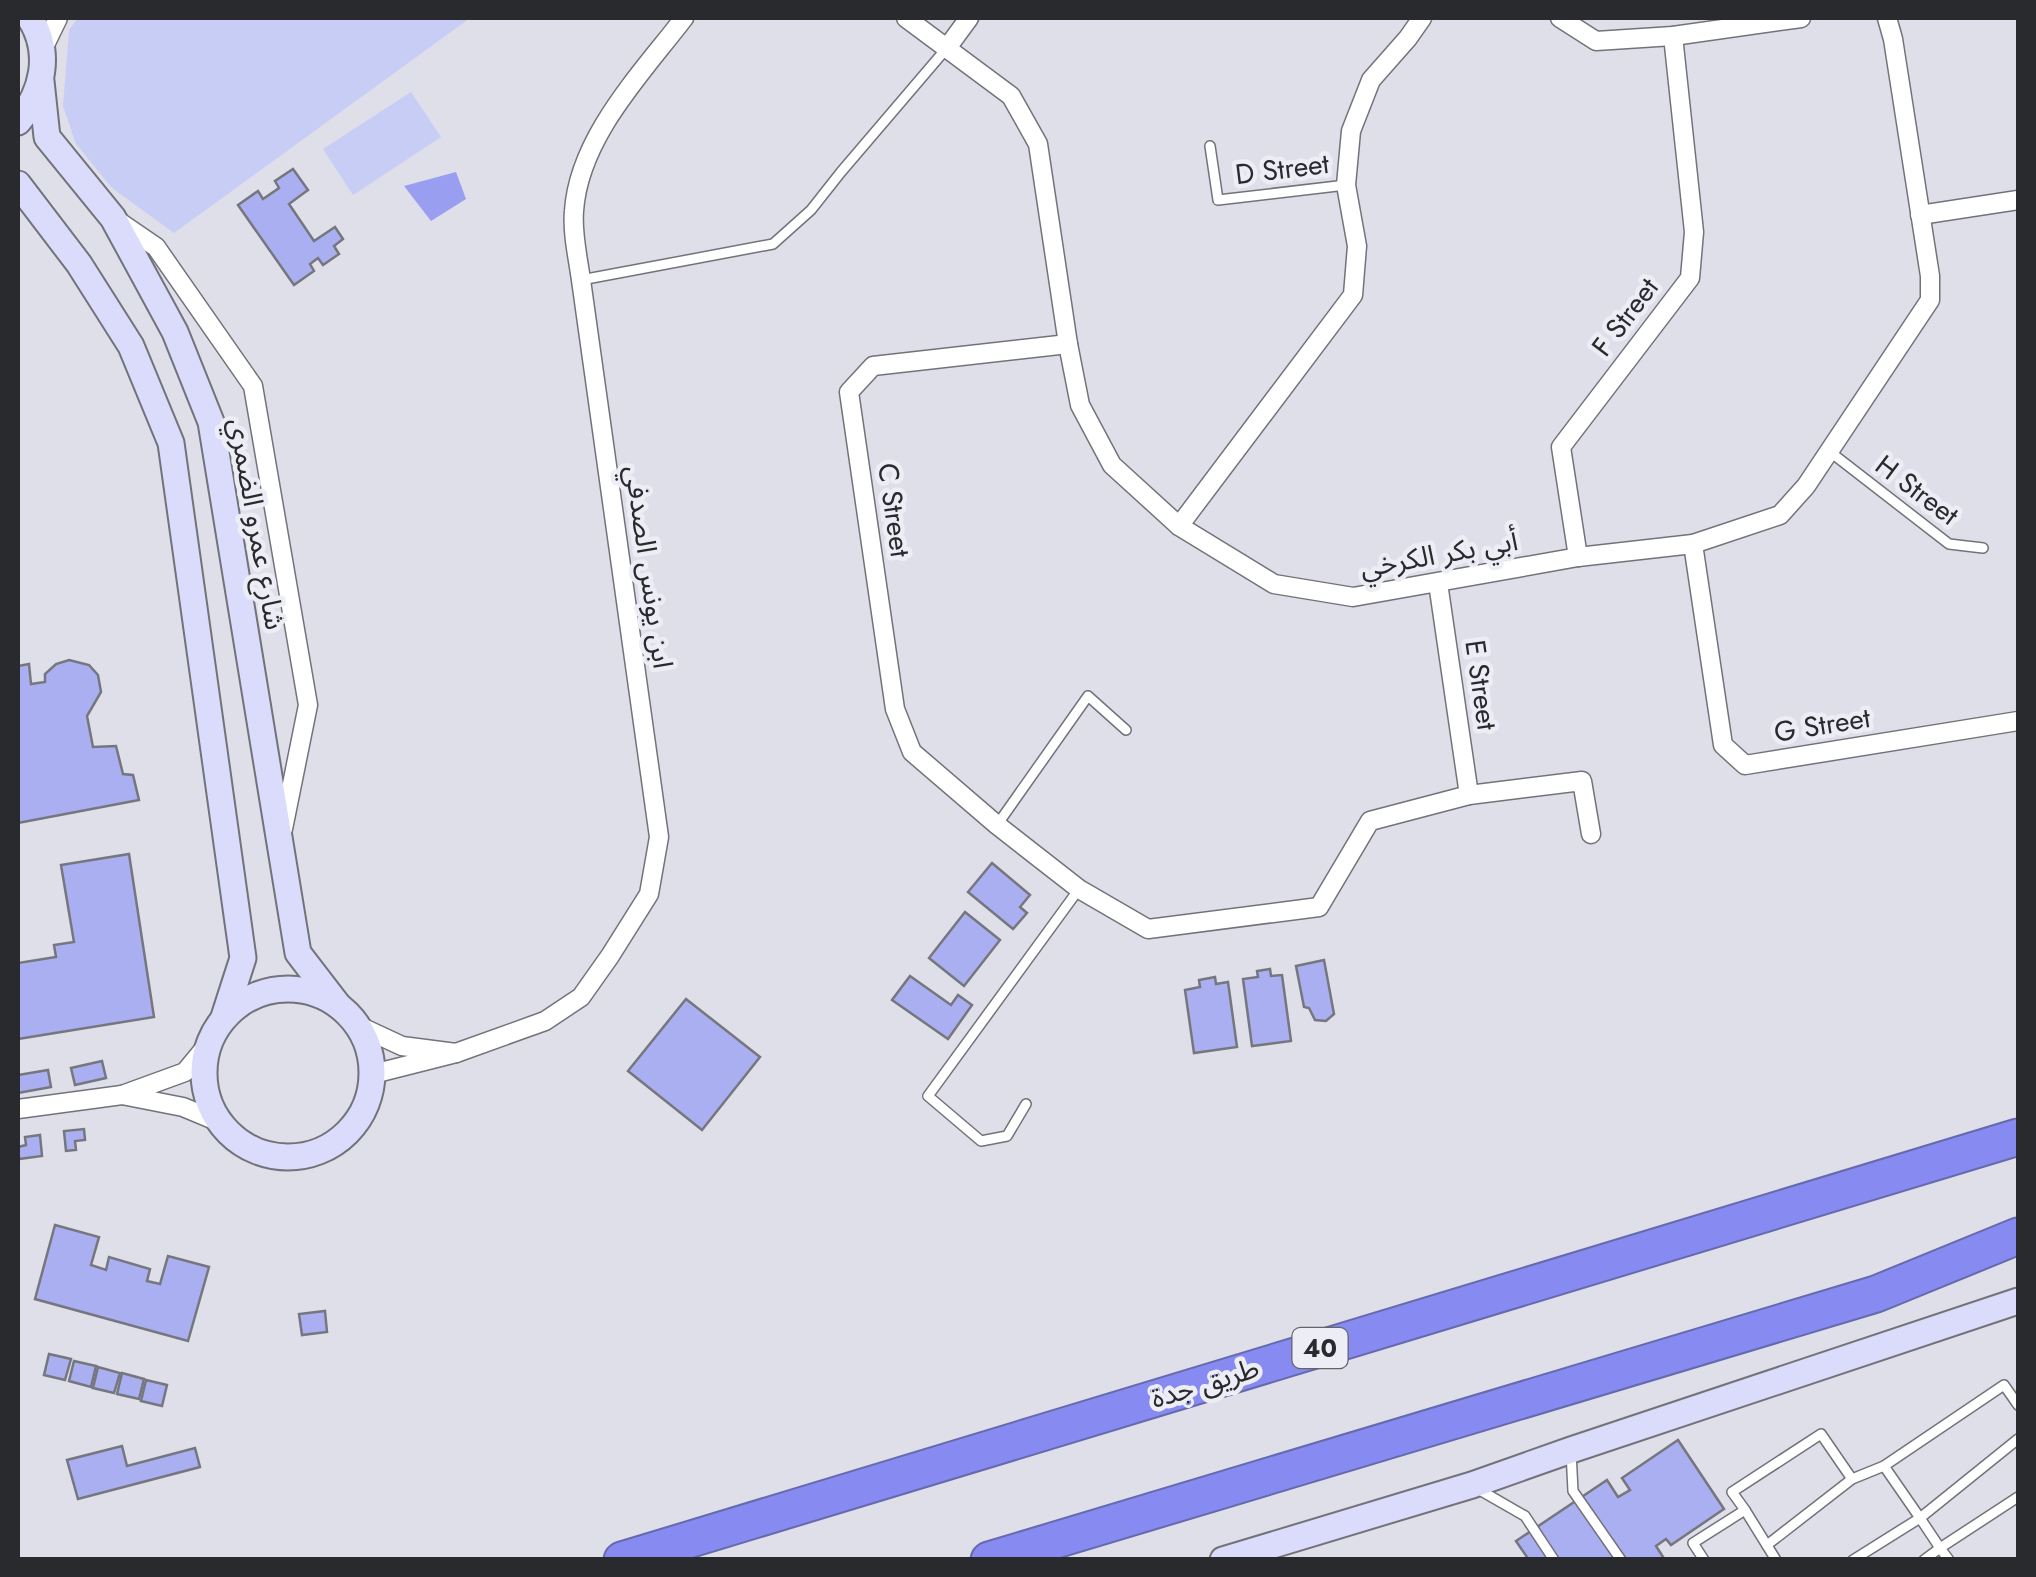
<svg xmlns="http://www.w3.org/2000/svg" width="2036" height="1577" viewBox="0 0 2036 1577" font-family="Jost,'Noto Sans Arabic',sans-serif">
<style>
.grass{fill:#c8cdf6}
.water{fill:#999ef0}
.building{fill:#aaaff1;stroke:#76777e;stroke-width:2.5}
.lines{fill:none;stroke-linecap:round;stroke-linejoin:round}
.lane-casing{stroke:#72737a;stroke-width:12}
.street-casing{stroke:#72737a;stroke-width:21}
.secondary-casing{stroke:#72737a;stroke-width:29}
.highway-casing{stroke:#6669ac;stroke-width:39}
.lane{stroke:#fff;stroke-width:9}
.street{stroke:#fff;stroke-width:18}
.secondary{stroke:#dbdcfb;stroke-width:25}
.highway{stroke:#878bf1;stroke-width:35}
.labels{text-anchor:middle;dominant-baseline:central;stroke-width:9;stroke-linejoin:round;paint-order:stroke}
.shield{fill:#ecedf5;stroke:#646469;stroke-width:2.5}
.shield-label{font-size:25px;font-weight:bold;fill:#292a2d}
.street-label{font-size:28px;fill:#292a2d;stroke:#ecedf5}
</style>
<rect width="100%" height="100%" fill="#dedfe8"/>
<!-- grass -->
<g class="grass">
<path d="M78,18H470L174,233L112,188L76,144L63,106L69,30Z"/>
<path d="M411,92L441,137L353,195L323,149Z"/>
</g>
<!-- water -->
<path class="water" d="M456,172L466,199L431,221L404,186Z"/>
<!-- building -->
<g class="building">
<path d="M293,169L308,190L289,204L314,241L335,227L343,239L334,246L339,254L323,265L318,258L310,264L314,271L294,285L238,205L258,191L263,199L279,188L275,181Z"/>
<path d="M69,660L89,665L98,675L101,692L87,716L93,747L116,746L123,774L133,775L139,800L18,823V666L29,664L31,684L45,682V674L56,664Z"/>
<path d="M129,854L154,1017L18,1039V963L56,957L54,945L74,942L61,865Z"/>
<path d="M992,863L1030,895L1020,907L1027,913L1013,929L968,892Z"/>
<path d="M965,912L1000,940L964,986L929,958Z"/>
<path d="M1324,960L1334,1014L1326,1021L1315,1020L1309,1008L1304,1007L1296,966Z"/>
<path d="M1270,969L1271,976L1282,975L1291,1041L1252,1046L1243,979L1258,977L1257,971Z"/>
<path d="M910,976L951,1005L958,995L972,1005L948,1039L892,1000Z"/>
<path d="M1215,977L1216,984L1228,982L1237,1047L1194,1053L1185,990L1200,987L1199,980Z"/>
<path d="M686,999L760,1057L702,1130L628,1071Z"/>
<path d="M102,1061L106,1078L75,1085L71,1068Z"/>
<path d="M48,1070L51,1087L18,1093V1075Z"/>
<path d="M84,1129L85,1140L75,1141L76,1150L66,1151L64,1131Z"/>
<path d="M40,1135L42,1156L19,1159L18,1147L26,1145L25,1137Z"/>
<path d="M55,1225L99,1237L91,1265L106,1270L109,1257L150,1269L147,1281L160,1284L168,1256L209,1267L188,1341L35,1299Z"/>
<path d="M325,1311L327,1332L302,1335L299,1314Z"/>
<path d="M49,1354L71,1359L65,1380L44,1375Z"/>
<path d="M74,1361L96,1366L91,1387L69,1381Z"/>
<path d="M98,1367L120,1373L114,1393L93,1388Z"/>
<path d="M122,1373L144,1379L139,1399L117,1394Z"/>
<path d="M146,1380L167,1385L162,1406L141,1401Z"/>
<path d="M1678,1440L1724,1509L1671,1545L1666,1539L1656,1546L1665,1560H1529L1516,1541L1607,1480L1618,1497L1630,1490L1622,1478Z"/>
<path d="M122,1446L127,1466L195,1448L200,1467L78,1499L67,1460Z"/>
</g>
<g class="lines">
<defs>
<g id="lane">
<path d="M1210,146L1218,200L1346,185"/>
<path d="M581,280L773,244L811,210L841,172L946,49"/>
<path d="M1829,451L1949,544L1983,548"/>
<path d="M997,825L1088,696L1126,730"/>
<path d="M1026,1104L1007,1136L981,1141L928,1096L1079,889"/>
<path d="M1571,1452L1573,1491L1621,1560"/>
<path d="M1478,1489L1525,1516L1554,1560"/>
<path d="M1745,1510L1776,1560"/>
<path d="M1767,1545L1852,1479"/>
<path d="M1704,1560L1693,1543L1745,1510L1732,1492L1821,1434L1852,1479L1884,1466"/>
<path d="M1853,1560L1920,1518L1884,1466L2004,1385L2018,1405"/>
<path d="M1924,1560L1940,1548L1920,1518L2018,1439"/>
<path d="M1949,1560L1940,1548L2018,1497"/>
</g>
<g id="street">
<path d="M906,18L1011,96L1038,144L1068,344L1080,405L1112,465L1179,526L1274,584L1353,597L1578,557L1693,544L1780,515L1806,486L1930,300V276L1893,39L1887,18"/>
<path d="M1560,18L1596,41L1673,36L1801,18"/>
<path d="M947,48L969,18"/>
<path d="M42,51L58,18"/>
<path d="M1920,215L2018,200"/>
<path d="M115,219L156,247L253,386L308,705L283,829"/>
<path d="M1068,344L873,366L849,392L895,709L912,752L997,825L1079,889L1148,929L1319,907L1370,821L1469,795L1582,781L1591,834"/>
<path d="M1179,526L1353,295L1357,246L1346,185L1351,131L1371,80L1408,38L1422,18"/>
<path d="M1693,544L1723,745L1745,765L2018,721"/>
<path d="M1578,557L1561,447L1690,278L1694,232L1673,36"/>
<path d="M1438,583L1469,795"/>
<path d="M359,1026L402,1046L456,1053L373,1074"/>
<path d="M209,1043L185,1072L122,1095L183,1107L219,1122"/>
<path d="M456,1053L545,1021L581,997L610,956L649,894L659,837L581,280C578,258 572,233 574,211C579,137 642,73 684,18"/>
<path d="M18,1109L122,1095"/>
</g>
<g id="secondary">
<path d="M41,81L47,137L113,218L175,332L211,422L298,953L338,1005"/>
<path d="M18,122C43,92 52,53 30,18"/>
<path d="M18,184L79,264L131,346L171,443L243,958L224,1017"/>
<circle cx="288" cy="1073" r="84"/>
<path d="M1223,1560L1472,1485L1571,1450L2018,1301"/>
</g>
<g id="highway">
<path d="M622,1560L2018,1137"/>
<path d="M989,1560L1876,1294L2018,1236"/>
</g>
</defs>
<!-- lane casing -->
<use href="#lane" class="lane-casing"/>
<!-- street casing -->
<use href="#street" class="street-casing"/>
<!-- secondary casing -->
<use href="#secondary" class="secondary-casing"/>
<!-- highway casing -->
<use href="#highway" class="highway-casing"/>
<!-- lane -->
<use href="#lane" class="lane"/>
<!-- street -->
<use href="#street" class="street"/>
<!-- secondary -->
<use href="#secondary" class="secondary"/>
<!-- highway -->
<use href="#highway" class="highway"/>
</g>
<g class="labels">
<!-- shield labels -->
<rect class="shield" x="1292.5" y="1328" width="55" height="40" rx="8"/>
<g class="shield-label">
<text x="1320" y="1348">40</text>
</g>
<!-- street labels -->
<g class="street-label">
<text transform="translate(1282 169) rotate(-7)">D Street</text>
<text transform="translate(1625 317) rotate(-53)">F Street</text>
<text transform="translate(1917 490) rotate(37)">H Street</text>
<text transform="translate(894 510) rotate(82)">C Street</text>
<text transform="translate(257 524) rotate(80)">شارع عمرو الضمري</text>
<text transform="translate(1439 554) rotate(-10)">أبي بكر الكرخي</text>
<text transform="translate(649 567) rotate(82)">ابن يونس الصدفي</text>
<text transform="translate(1481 685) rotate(82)">E Street</text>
<text transform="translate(1822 725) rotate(-9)">G Street</text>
<text transform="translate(1205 1383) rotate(-17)">طريق جدة</text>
</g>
</g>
<!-- border -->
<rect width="2036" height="1577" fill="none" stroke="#292a2d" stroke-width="40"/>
</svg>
